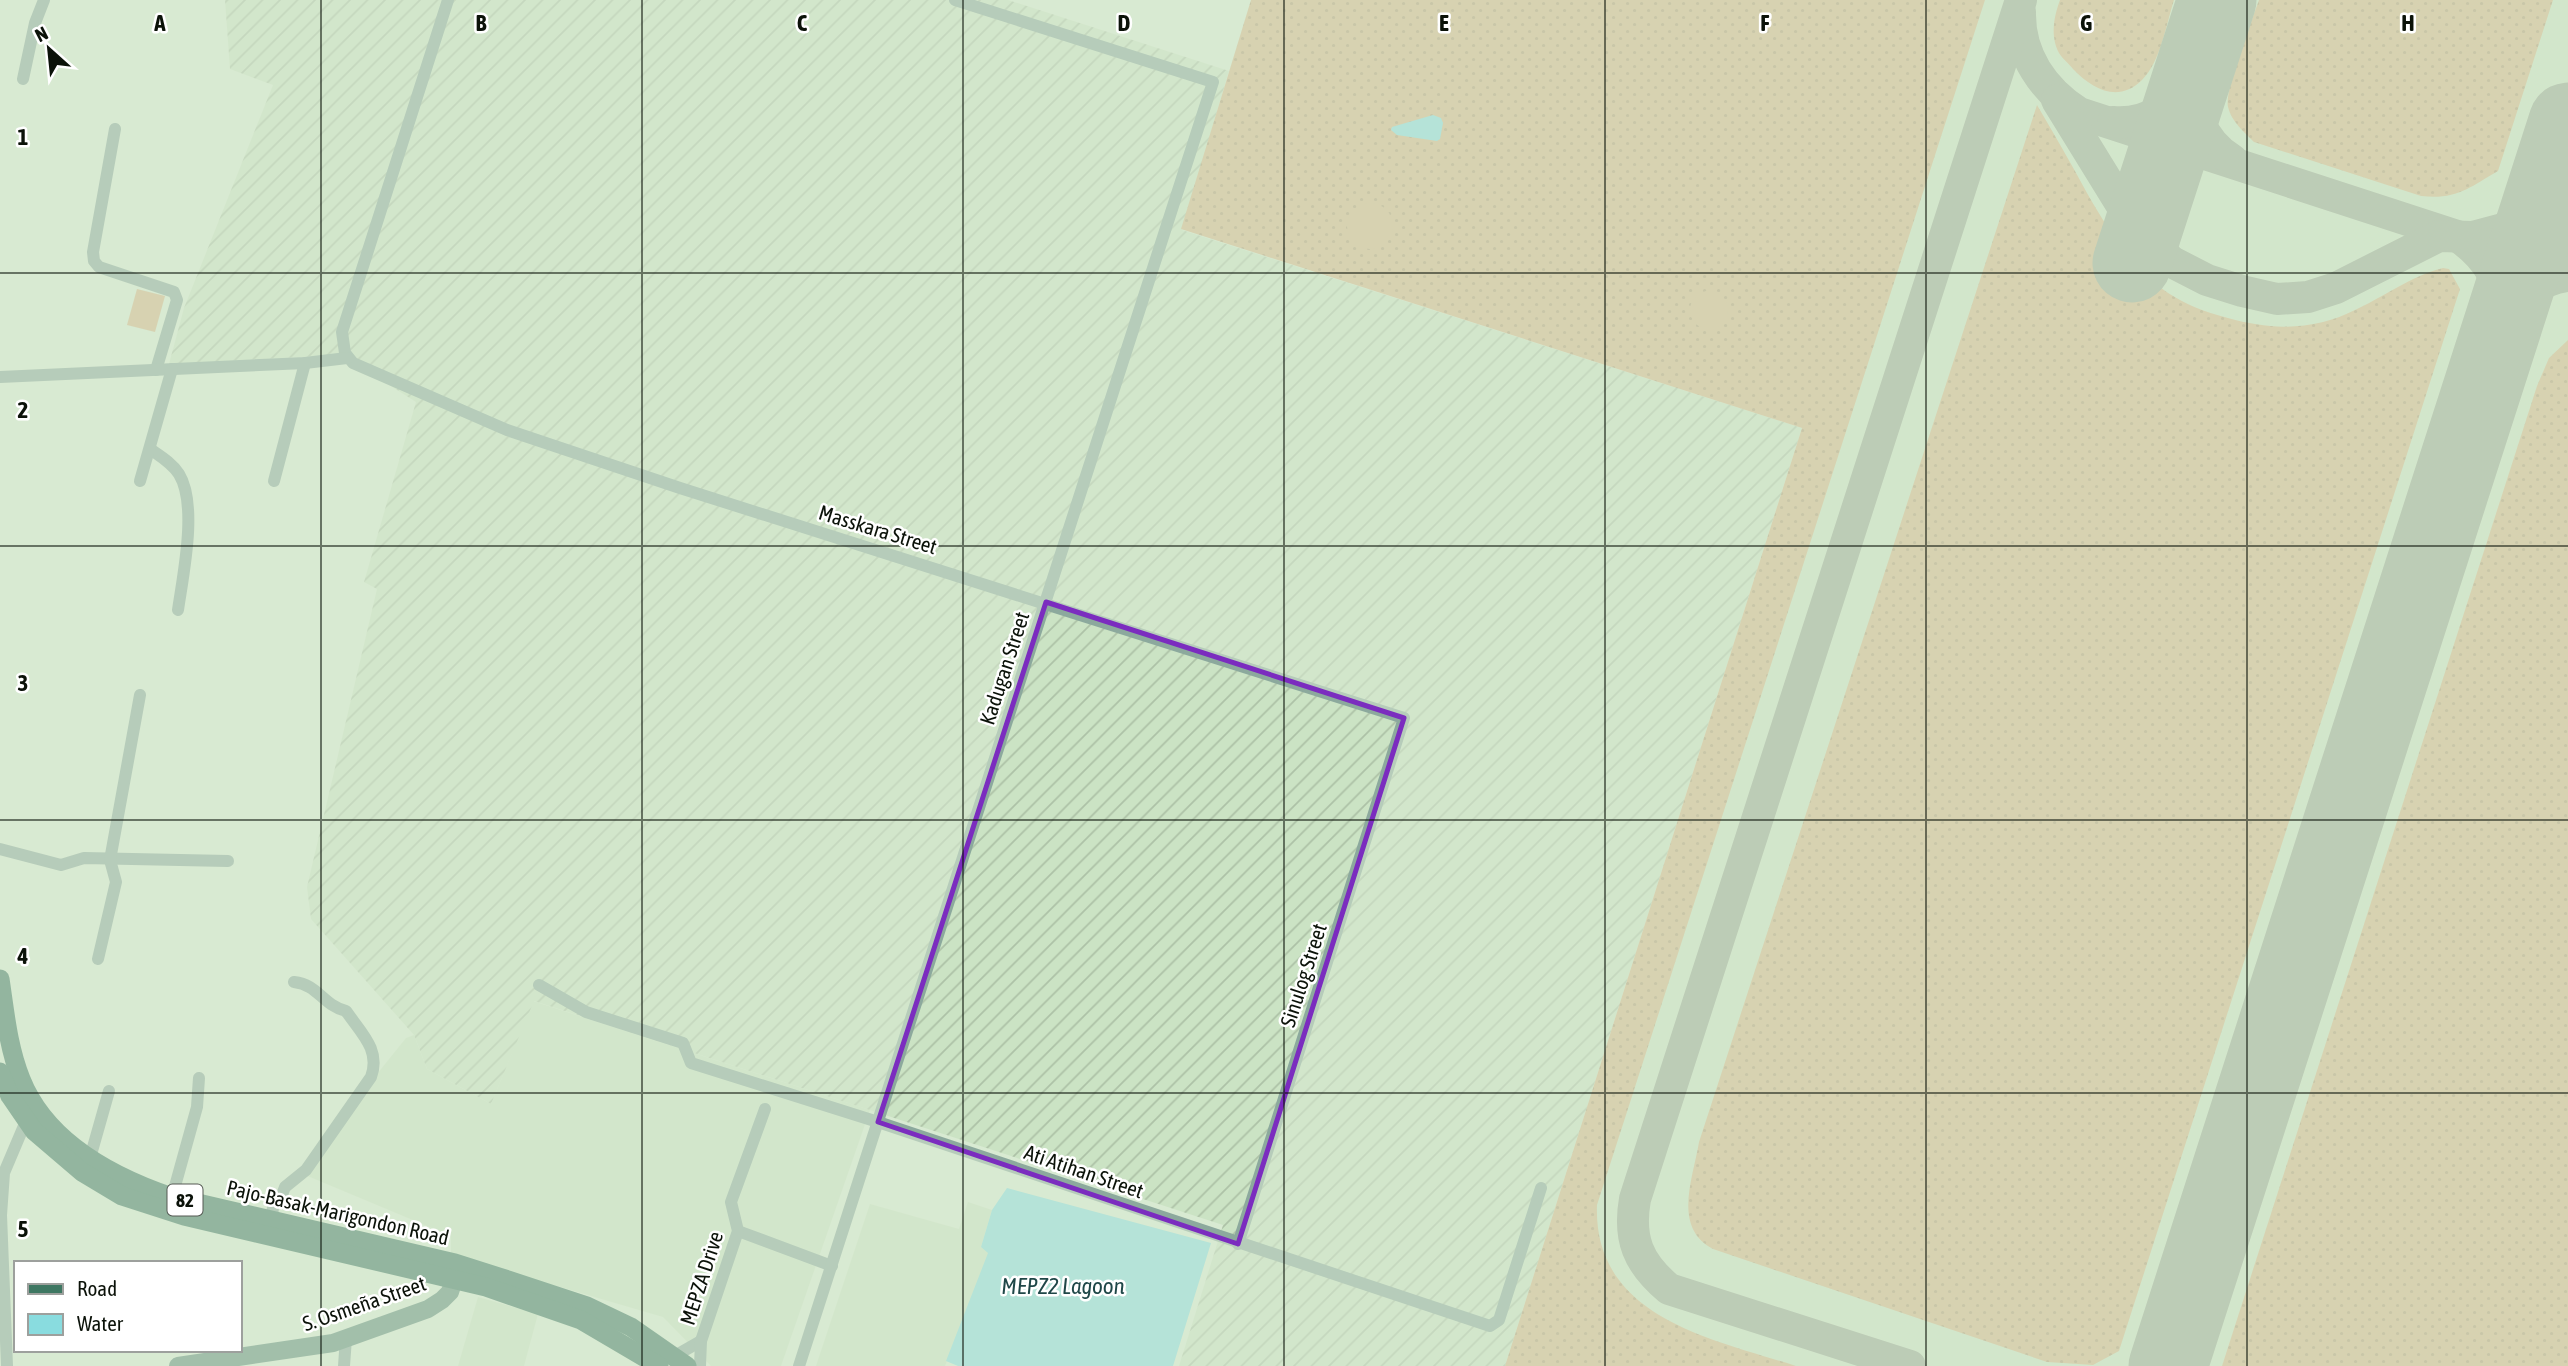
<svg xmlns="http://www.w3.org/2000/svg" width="2568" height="1366" viewBox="0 0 2568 1366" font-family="'Asap Condensed',sans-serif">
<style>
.built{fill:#cbe3c4}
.industrial{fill:url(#industrial-furrows)}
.grass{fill:url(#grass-dots)}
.pitch{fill:#d4b78b}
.water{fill:#89dcdf}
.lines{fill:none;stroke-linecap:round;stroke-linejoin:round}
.taxiway{stroke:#9aa895;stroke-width:32}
.runway{stroke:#9aa895;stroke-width:79}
.street{stroke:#8ca99d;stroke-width:12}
.secondary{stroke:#608c7b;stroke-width:18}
.primary{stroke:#3e7762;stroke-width:19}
.marked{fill:none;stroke:#7b2cbf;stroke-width:5;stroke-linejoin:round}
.grid{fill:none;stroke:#0b1209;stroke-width:2;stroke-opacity:0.55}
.labels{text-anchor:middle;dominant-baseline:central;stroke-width:5;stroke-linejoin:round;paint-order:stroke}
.shield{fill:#fff;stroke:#545953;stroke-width:2}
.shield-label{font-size:19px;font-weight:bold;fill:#0b1209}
.street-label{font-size:21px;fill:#0b1209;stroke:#fff}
.water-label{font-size:23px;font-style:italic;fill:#1f4748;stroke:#fff}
.grid-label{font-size:23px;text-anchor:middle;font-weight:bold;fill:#0b1209;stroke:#fff;stroke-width:5;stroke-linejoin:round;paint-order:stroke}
</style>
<defs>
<pattern id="industrial-furrows" width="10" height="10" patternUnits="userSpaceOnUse" patternTransform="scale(1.75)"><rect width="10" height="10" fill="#cbe3c4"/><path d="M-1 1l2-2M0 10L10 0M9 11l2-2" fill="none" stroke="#adc2a7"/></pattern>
<pattern id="grass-dots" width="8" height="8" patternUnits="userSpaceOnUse" patternTransform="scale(1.75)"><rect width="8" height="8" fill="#d4b78b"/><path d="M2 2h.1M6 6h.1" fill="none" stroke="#b59c77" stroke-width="1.8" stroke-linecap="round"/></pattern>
</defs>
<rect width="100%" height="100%" fill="#d8ead2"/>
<!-- built -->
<g class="built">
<path d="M1941,0H2568V1366H1505Z"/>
<path d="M533,1001L870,1110L781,1366H711L663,1317L451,1255V1236L298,1172L406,1038L414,1035L427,1069L491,1104Z"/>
<path d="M968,1202L992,1210L981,1247L989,1253L945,1366H816L870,1204L959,1229Z"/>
<path d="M478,1297L538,1314L524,1366H458Z"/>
</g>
<!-- industrial -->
<path class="industrial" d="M225,0H1008L1229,71L1182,230L1802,428L1505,1366H1179L1223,1225L534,1001L491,1104L427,1069L414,1035L311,919L307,887L377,589L364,582L416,402L342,355L169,364L184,308L273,85L230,69Z"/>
<!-- grass -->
<g class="grass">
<path d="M1251,0H1985L1597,1205C1593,1318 1713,1339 1796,1366H1505L1802,428L1181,229Z"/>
<path d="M2060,0H2174C2166,25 2161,61 2142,80C2119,103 2093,90 2073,69C2069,64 2062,58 2059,53C2050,36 2054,16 2060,0Z"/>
<path d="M2259,0H2553L2498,171C2469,188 2456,200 2421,196L2254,142C2244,132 2231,121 2228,107C2224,90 2252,20 2259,0Z"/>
<path d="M2037,105C2054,134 2071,163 2087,193C2124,257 2152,299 2228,318C2261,327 2289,330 2323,322C2365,312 2404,277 2443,268L2449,269L2460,289L2119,1351L2093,1365L2047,1362L1713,1249C1672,1227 1693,1179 1699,1142Z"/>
<path d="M2568,340V1366H2222L2537,386L2549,358Z"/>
</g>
<!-- pitch -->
<g class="pitch">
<circle cx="1370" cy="226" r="23"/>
<path d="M137,289L165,296L155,332L127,325Z"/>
<circle cx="1709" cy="310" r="19"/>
</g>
<!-- water -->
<g class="water">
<path d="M1433,115L1441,118L1443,123L1440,139L1437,141L1397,135L1391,130L1392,127Z"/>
<path d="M1007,1188L1211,1243L1173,1366H958L946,1361L988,1253L981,1247L992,1210Z"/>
</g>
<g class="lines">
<!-- taxiway -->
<g class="taxiway">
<path d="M2020,12C2019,55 2043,90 2079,113L2457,236C2488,257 2502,282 2505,319"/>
<path d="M2193,74C2190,108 2201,141 2232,160"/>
<path d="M2057,100L2126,212L2146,240L2172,262L2207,280L2242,291L2277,299L2308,297L2336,288L2439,236L2473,237L2503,229L2529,213L2540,201L2547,188"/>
<path d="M2113,122C2149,125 2177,104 2193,74"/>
<path d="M2547,188C2543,219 2544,244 2568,268"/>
<path d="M2505,319C2520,297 2540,279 2568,276"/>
<path d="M1910,1366L1669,1289C1638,1263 1628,1239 1635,1199L2021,0"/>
</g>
<!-- runway -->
<g class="runway">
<path d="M2132,263L2217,0"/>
<path d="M2168,1366L2568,122"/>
</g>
<!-- street -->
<g class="street">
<path d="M448,0L342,332L345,353L353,363L507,430L680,488L1404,718L1238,1244"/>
<path d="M23,79L35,23L44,0"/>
<path d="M115,129L93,252L94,261L99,267L174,292L177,300L156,370"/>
<path d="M0,377L305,363L347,358"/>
<path d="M150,449C160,456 172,463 179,474C198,505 183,575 178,610"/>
<path d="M140,481L172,369"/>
<path d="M274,481L305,363"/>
<path d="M0,849L61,865L84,858L228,861"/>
<path d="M98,959L116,882L110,860L140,695"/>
<path d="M539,985L586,1012L683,1043L691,1063L878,1122L1490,1326L1499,1320L1541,1188"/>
<path d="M90,1158L109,1091"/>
<path d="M172,1197L197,1107L199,1078"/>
<path d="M272,1220L273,1206L282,1195L285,1187L306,1170L371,1077C381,1050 361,1033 346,1011C321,1004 319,985 294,982"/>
<path d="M738,1231L832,1266"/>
<path d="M673,1357L701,1341"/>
<path d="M7,1366L1,1215L4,1173L26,1121"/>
<path d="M344,1366L346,1338"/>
<path d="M700,1366L701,1341L738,1231L731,1202L765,1109"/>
<path d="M799,1366L1213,82L955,0"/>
</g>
<!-- secondary -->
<path class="secondary" d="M178,1366L333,1343L428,1309L442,1300L450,1292L458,1267"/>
<!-- primary -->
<g class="primary">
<path d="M0,979C5,1012 8,1047 21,1079C46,1142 110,1176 172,1197L455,1263L499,1277L587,1306L631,1327L687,1366"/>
<path d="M0,1072L10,1096L34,1131L82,1172L122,1196L184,1216L486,1287L581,1320L659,1366"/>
</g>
</g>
<!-- marked area -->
<path d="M0 0H2568V1366H0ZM1046,602L1404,718L1238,1244L878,1122Z" fill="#d8ead2" fill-opacity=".55" fill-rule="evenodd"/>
<path class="marked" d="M1046,602L1404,718L1238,1244L878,1122Z"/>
<!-- grid -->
<path class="grid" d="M321,0V1366M642,0V1366M963,0V1366M1284,0V1366M1605,0V1366M1926,0V1366M2247,0V1366M0,273H2568M0,546H2568M0,820H2568M0,1093H2568"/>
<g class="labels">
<!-- shield labels -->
<rect class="shield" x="167.5" y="1184.5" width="35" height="31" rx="5"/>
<g class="shield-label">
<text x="185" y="1200">82</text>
</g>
<!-- street labels -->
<g class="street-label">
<text transform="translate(878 529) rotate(17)">Masskara Street</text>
<text transform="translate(1004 668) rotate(-72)">Kadugan Street</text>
<text transform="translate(1303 975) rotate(-72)">Sinulog Street</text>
<text transform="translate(1084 1171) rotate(19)">Ati Atihan Street</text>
<text transform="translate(338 1212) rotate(13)">Pajo-Basak-Marigondon Road</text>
<text transform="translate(701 1278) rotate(-72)">MEPZA Drive</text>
<text transform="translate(364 1303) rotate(-19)">S. Osmeña Street</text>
</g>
<!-- water labels -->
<g class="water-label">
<text x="1063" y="1286">MEPZ2 Lagoon</text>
</g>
</g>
<g class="grid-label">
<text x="160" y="31">A</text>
<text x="481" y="31">B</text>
<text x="802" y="31">C</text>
<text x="1124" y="31">D</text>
<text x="1444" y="31">E</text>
<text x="1765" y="31">F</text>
<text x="2086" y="31">G</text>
<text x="2408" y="31">H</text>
<text x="23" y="145">1</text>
<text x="23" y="418">2</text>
<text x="23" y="691">3</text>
<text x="23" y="964">4</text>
<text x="23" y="1237">5</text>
</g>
<!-- legend -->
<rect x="14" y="1261" width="228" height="91" fill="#ffffff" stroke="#9da09d" stroke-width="2"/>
<rect x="28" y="1284" width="35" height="10" fill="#3e7762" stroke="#9da09d" stroke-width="2"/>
<text x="77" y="1296" font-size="21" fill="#0b1209">Road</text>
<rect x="28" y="1314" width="35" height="21" fill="#89dcdf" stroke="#9da09d" stroke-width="2"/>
<text x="77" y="1331" font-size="21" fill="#0b1209">Water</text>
<!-- north arrow -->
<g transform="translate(49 49) rotate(333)" stroke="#ffffff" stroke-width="5" paint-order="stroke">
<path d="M0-5L12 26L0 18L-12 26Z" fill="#0b1209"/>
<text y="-10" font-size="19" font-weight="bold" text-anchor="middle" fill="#0b1209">N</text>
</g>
</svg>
